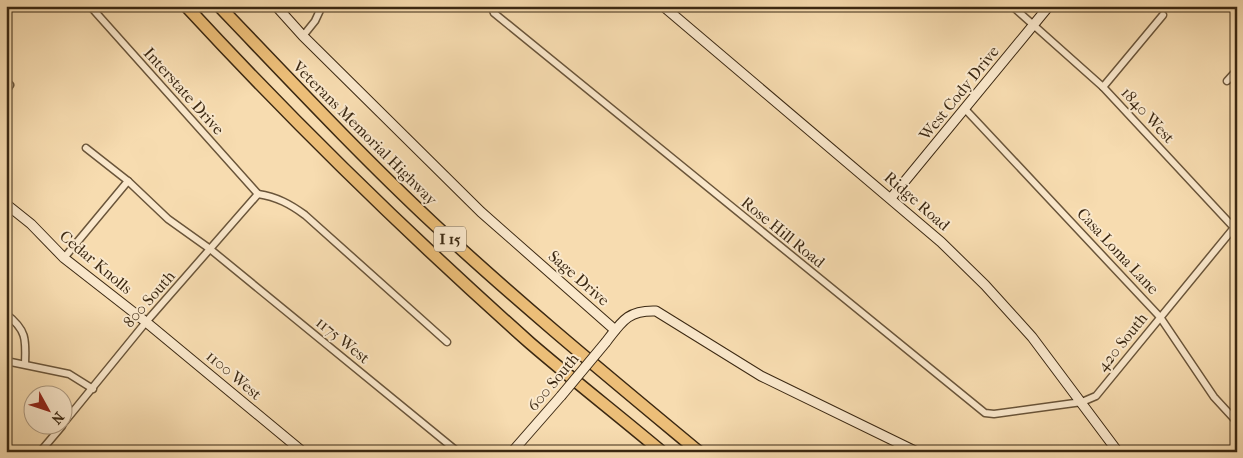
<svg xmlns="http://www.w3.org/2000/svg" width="1243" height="458" viewBox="0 0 1243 458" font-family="'IM FELL French Canon',serif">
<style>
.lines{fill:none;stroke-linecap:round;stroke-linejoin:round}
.street-casing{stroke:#6a553a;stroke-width:9}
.secondary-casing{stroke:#3b2812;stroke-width:11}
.highway-casing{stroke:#3b2812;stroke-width:14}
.street{stroke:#fae8cc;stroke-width:6}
.secondary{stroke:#fae8cc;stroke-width:9}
.highway{stroke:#ecbe78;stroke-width:11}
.secondary-bridge-casing{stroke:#3b2812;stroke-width:11;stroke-linecap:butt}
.secondary-bridge{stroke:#fae8cc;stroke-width:9}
.labels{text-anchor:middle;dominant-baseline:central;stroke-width:4;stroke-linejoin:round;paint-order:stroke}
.shield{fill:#fae8cc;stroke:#74624a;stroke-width:1}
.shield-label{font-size:15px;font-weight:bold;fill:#3b2812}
.street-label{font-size:16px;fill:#3b2812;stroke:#fae8cc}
</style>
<rect width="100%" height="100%" fill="#f7dcb0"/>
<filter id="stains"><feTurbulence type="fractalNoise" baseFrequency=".004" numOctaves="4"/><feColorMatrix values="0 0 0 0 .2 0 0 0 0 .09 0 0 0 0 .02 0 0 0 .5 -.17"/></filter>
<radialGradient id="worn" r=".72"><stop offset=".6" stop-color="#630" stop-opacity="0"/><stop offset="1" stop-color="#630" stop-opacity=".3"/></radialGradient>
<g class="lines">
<defs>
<g id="street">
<path d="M90,6L258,194"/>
<path d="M491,6L494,13L985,413L994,414L1082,402L1096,396L1237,224"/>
<path d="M1012,6L1103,87L1237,231"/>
<path d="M303,36L315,21L322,6"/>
<path d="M6,81L10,85L6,91"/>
<path d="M1227,81L1237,70"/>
<path d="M1103,87L1163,15"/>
<path d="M965,109L1160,317L1214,397L1237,422"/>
<path d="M86,148L128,181L168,219L210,249L458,452"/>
<path d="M258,194C277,197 290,204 305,215L447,342"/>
<path d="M64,258L128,181"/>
<path d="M6,314C27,330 26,340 25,364"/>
<path d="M6,361L69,374L93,389"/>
<path d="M62,425L146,322L258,194"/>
<path d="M6,447L12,452"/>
<path d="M40,452L62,426"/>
</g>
<g id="secondary">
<path d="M276,6L303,36L481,212L615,330"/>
<path d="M663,6L941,242L985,285L1032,337L1118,452"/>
<path d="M891,198L1049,6"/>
<path d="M6,204L31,224L64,258L146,322L303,452"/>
<path d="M606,342C622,321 628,310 656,311L761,376L917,452"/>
<path d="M512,452L561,396"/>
</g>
<g id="highway">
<path d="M186,6C295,124 410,236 530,343C573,380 618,415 662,452"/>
<path d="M219,6C290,80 360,155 435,225C520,304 610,378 699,452"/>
</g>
</defs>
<!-- street casing -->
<use href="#street" class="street-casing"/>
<!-- secondary casing -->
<use href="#secondary" class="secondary-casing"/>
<!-- highway casing -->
<use href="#highway" class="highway-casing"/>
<!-- street -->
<use href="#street" class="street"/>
<!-- secondary -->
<use href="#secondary" class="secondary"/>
<!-- highway -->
<use href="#highway" class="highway"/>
<defs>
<path id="secondary-bridge" d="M561,396L606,342"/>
</defs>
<!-- secondary-bridge casing -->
<use href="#secondary-bridge" class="secondary-bridge-casing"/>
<!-- secondary-bridge -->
<use href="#secondary-bridge" class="secondary-bridge"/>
</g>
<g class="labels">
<!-- shield labels -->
<rect class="shield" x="434" y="226.5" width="32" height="25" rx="4"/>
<g class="shield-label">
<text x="450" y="239">I 15</text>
</g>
<!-- street labels -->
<g class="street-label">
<text transform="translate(184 91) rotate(48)">Interstate Drive</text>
<text transform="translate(959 93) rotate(-51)">West Cody Drive</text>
<text transform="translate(1148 115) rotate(47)">1840 West</text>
<text transform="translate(365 133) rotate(45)">Veterans Memorial Highway</text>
<text transform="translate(917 201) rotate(41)">Ridge Road</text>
<text transform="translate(783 232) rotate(39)">Rose Hill Road</text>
<text transform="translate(1118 251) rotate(47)">Casa Loma Lane</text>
<text transform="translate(96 262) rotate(40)">Cedar Knolls</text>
<text transform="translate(579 278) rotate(41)">Sage Drive</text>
<text transform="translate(149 299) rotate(-49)">800 South</text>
<text transform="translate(343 340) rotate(39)">1175 West</text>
<text transform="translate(1122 342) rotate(-51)">420 South</text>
<text transform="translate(234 375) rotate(40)">1100 West</text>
<text transform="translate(553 382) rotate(-50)">600 South</text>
</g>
</g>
<!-- margin -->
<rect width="1243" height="458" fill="none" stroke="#f7dcb0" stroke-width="25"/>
<rect x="8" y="8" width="1228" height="443" fill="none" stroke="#3b2812" stroke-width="2.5"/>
<rect x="12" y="12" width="1218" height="433" fill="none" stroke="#3b2812"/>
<!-- north arrow -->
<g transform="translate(48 410) rotate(130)"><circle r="24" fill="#fae8cc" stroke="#ae9b82"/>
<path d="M0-4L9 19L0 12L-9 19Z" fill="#8f2418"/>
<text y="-8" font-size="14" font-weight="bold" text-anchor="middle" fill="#3b2812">N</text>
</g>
<rect width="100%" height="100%" filter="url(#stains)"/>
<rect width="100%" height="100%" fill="url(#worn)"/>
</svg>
